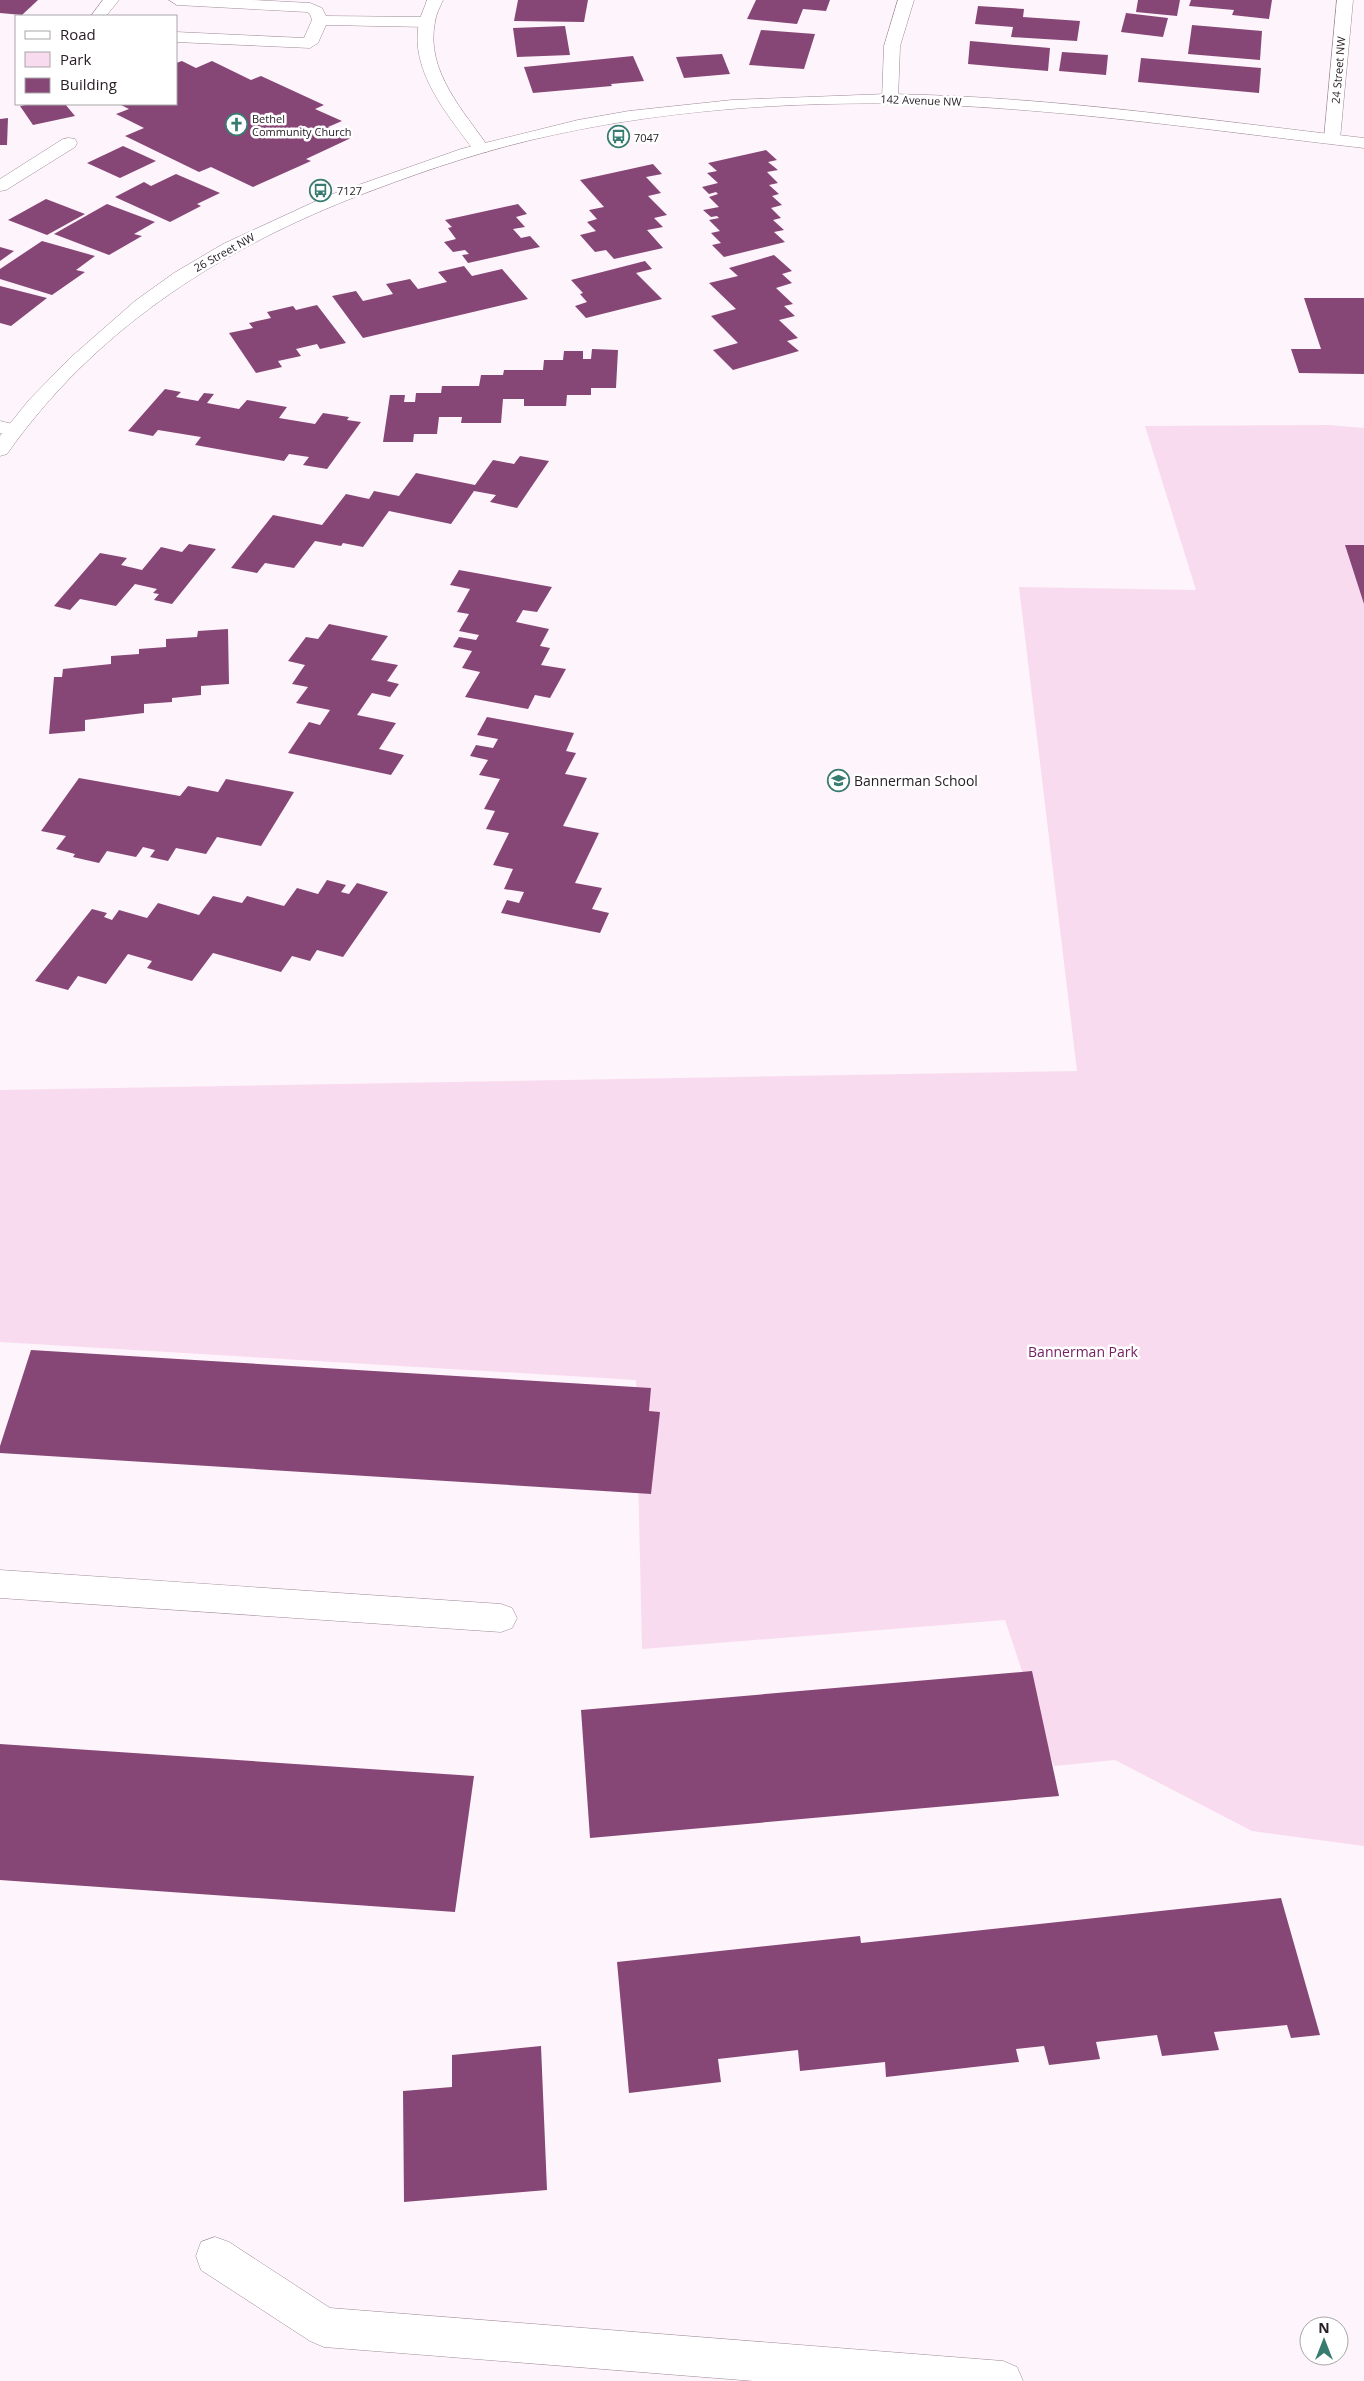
<svg xmlns="http://www.w3.org/2000/svg" width="1364" height="2381" viewBox="0 0 1364 2381" font-family="'Open Sans',sans-serif">
<style>
.green{fill:#f9dbef}
.building{fill:#874776}
.lines{fill:none;stroke-linecap:round;stroke-linejoin:round}
.lane-casing{stroke:#9f8897;stroke-width:1}
.street-casing{stroke:#9f8897;stroke-width:1}
.secondary-casing{stroke:#9f8897;stroke-width:1}
.lane{fill:#fff;fill-rule:evenodd}
.street{fill:#fff;fill-rule:evenodd}
.secondary{fill:#fff;fill-rule:evenodd}
.labels{text-anchor:middle;dominant-baseline:central;stroke-width:5;stroke-linejoin:round;paint-order:stroke}
.far-street-label{font-size:11px;fill:#292027;stroke:#fff}
.far-poi-label{font-size:11px;fill:#292027;stroke:#fff;text-anchor:start}
.poi-label{font-size:14px;fill:#292027;stroke:#fff;text-anchor:start}
.park-label{font-size:14px;fill:#742262;stroke:#fff}
</style>
<rect width="100%" height="100%" fill="#fef4fb"/>
<!-- green -->
<path class="green" d="M1329,425L1364,428V1846L1252,1831L1115,1760L1054,1766L1005,1620L642,1649L636,1380L0,1342V1090L1077,1071L1019,587L1196,590L1145,426Z"/>
<!-- building -->
<g class="building">
<path d="M0,0H38L22,15L0,13Z"/>
<path d="M518,0H588L584,22L514,21Z"/>
<path d="M756,0H830L826,11L803,9L797,24L747,19Z"/>
<path d="M1138,0H1180L1177,16L1136,12Z"/>
<path d="M1191,0H1272L1269,19L1232,15L1234,10L1189,6Z"/>
<path d="M978,6L1024,9L1023,17L1080,21L1077,41L1011,37L1013,27L975,24Z"/>
<path d="M1126,13L1168,18L1163,37L1121,32Z"/>
<path d="M1192,25L1262,31L1260,60L1188,54Z"/>
<path d="M565,26L570,55L517,57L513,28Z"/>
<path d="M761,30L815,34L804,69L749,65Z"/>
<path d="M970,41L1050,48L1048,71L968,64Z"/>
<path d="M1062,52L1108,55L1106,75L1059,71Z"/>
<path d="M722,54L730,74L684,78L676,57Z"/>
<path d="M633,56L644,81L611,84L612,86L533,93L524,67Z"/>
<path d="M1141,58L1261,68L1259,93L1138,82Z"/>
<path d="M182,61L196,68L212,61L251,80L261,76L324,105L315,109L342,121L328,127L351,138L306,159L311,161L253,187L211,167L199,172L125,136L144,128L116,114L129,109L119,104H176V63Z"/>
<path d="M31,104H65L75,116L33,125L20,106Z"/>
<path d="M8,118L7,145H0V119Z"/>
<path d="M123,146L156,161L120,178L87,163Z"/>
<path d="M766,150L777,160L768,162L778,170L767,172L778,183L769,185L779,194L772,196L782,205L771,208L781,218L773,220L784,230L774,232L785,242L724,257L712,245L721,243L711,233L720,231L709,220L719,218L717,216L711,217L703,210L719,207L709,197L718,194L716,192L709,194L702,187L718,183L707,173L717,171L708,163Z"/>
<path d="M653,164L662,174L646,177L661,193L648,196L667,215L654,218L663,227L647,230L663,248L614,259L606,250L595,252L580,235L596,231L587,222L597,219L589,210L604,207L580,180Z"/>
<path d="M176,174L220,193L197,204L201,206L170,222L115,197L144,182L151,186Z"/>
<path d="M46,199L85,214L47,235L8,220Z"/>
<path d="M107,204L155,222L134,234L142,236L109,255L54,234Z"/>
<path d="M518,204L527,214L516,217L525,227L513,229L521,238L530,236L540,247L468,263L462,255L469,254L465,250L453,252L444,242L456,239L448,228L452,227L445,220Z"/>
<path d="M42,241L95,256L76,270L85,272L52,295L0,279V269Z"/>
<path d="M0,247L14,251L0,261Z"/>
<path d="M774,255L792,271L782,274L792,283L776,288L793,304L784,306L795,316L779,320L798,338L787,341L799,351L733,370L713,350L738,343L711,316L736,309L709,283L738,276L729,268Z"/>
<path d="M645,261L652,269L636,273L662,299L586,318L575,306L587,302L580,294L583,293L571,280Z"/>
<path d="M464,266L472,276L502,269L528,299L363,338L332,296L356,291L363,301L393,294L386,284L410,279L418,289L447,282L438,272Z"/>
<path d="M0,286L47,298L11,326L0,323Z"/>
<path d="M1304,298H1364V374L1299,373L1291,349H1321Z"/>
<path d="M317,305L346,343L320,349L317,344L296,349L301,356L278,361L282,367L256,373L229,333L253,328L249,323L271,318L267,312L293,306L296,310Z"/>
<path d="M592,349L618,350L616,388H591V395H567L566,406H524V399H503L501,423H461L462,417H439L437,434H414L413,442H383L390,395H405L404,402H415L416,393H441L442,386H479L481,375H503L504,370H543L544,360H563L564,351H583V359H591Z"/>
<path d="M165,389L181,392L176,397L198,401L204,393L214,394L207,403L239,409L247,400L287,407L279,418L315,424L323,413L349,417L347,420L361,422L327,469L303,465L309,457L289,454L284,461L195,445L201,437L158,430L153,436L128,431Z"/>
<path d="M520,456L549,461L517,508L490,502L496,495L474,491L451,524L389,511L363,547L343,543L341,546L315,541L294,568L265,563L257,573L231,568L273,515L322,525L346,494L369,499L374,491L399,496L416,473L475,485L493,460L514,464Z"/>
<path d="M189,544L216,549L172,604L154,600L159,594L153,593L157,589L135,584L116,606L80,599L70,610L54,606L100,553L127,558L121,565L142,570L161,547L182,552Z"/>
<path d="M1345,545H1364V604Z"/>
<path d="M459,570L552,587L537,612L523,610L516,622L549,629L540,646L550,648L541,665L566,669L550,698L535,695L528,709L465,697L480,672L462,668L472,651L453,647L459,637L476,640L479,635L459,631L469,614L457,612L470,589L450,585Z"/>
<path d="M329,624L388,636L371,660L398,665L387,681L399,684L390,697L372,693L357,715L396,723L379,749L404,755L391,775L288,753L309,722L320,725L330,710L296,703L308,687L292,684L305,665L288,661L306,637L318,639Z"/>
<path d="M228,629L229,684L201,686V695L172,698V702L144,704V713L85,720V731L49,734L54,677H62L63,669L111,664V656L139,654V649L166,647V639L197,637L198,631Z"/>
<path d="M487,717L574,733L566,751L576,753L565,774L587,778L563,826L599,833L575,883L602,888L592,909L609,913L600,933L501,913L507,900L519,903L524,892L504,889L513,869L493,865L509,833L486,829L495,811L484,809L500,779L479,775L488,760L470,756L476,745L493,748L498,739L477,735Z"/>
<path d="M79,778L180,796L188,786L218,792L226,779L294,792L261,846L217,837L206,854L176,848L168,861L150,857L155,850L143,847L136,857L107,851L99,863L73,857L75,854L56,849L66,836L41,831Z"/>
<path d="M327,880L346,885L341,892L349,894L357,883L388,892L343,957L317,950L310,961L292,956L281,972L213,953L192,981L147,968L152,961L128,954L106,984L78,976L68,990L35,981L92,909L107,913L104,917L112,920L119,910L147,918L158,903L199,915L213,896L242,903L247,896L284,906L297,888L318,894Z"/>
<path d="M31,1350L651,1388L649,1411L660,1412L651,1494L0,1453V1446Z"/>
<path d="M1032,1671L1059,1796L590,1838L581,1710Z"/>
<path d="M0,1744L474,1776L455,1912L0,1880Z"/>
<path d="M1281,1898L1320,2035L1291,2038L1287,2025L1214,2032L1219,2050L1162,2056L1157,2035L1096,2042L1100,2059L1049,2065L1044,2046L1016,2049L1019,2062L886,2077L885,2062L800,2071L798,2050L718,2059L721,2082L629,2093L617,1962L860,1936L861,1943Z"/>
<path d="M541,2046L547,2190L404,2202L403,2091L452,2087V2055Z"/>
</g>
<g class="lines">
<defs>
<g id="lane">
<path d="M103,0H119L106,16H91Z"/>
<path d="M169,0H253L310,3L322,8L326,16L427,17L435,22L427,27L326,25L318,43L310,48L176,42V32L304,38L312,20L310,14L307,12L177,5Z"/>
<path d="M69,138L75,139L77,143L75,147L6,190L0,191V179L63,139Z"/>
<path d="M0,1570L501,1604L512,1608L517,1618L512,1628L501,1632L0,1598Z"/>
<path d="M215,2237L229,2242L330,2308L1003,2361L1017,2367L1023,2381H754L324,2347L310,2341L201,2270L196,2256L201,2242Z"/>
</g>
<g id="street">
<path d="M427,0H443C440,7 436,14 435,22C425,71 464,111 489,148L487,152H475C448,115 409,71 419,22C421,14 425,7 427,0Z"/>
<path d="M898,0H914L900,46L898,99L896,102H884L882,99L884,46Z"/>
<path d="M1337,0H1353L1340,139L1338,143H1326L1324,139Z"/>
<path d="M0,421L21,426L24,430L21,434L14,436L0,433Z"/>
</g>
<path id="secondary" d="M887,94C1046,96 1206,120 1364,138V148C1216,131 1067,109 918,104C789,101 657,110 531,140C469,155 409,176 350,199C214,253 92,333 7,454L0,456V436L29,400L70,358L135,301L174,273L223,244L327,196L461,149L578,120L629,111L732,100Z"/>
</defs>
<!-- lane casing -->
<use href="#lane" class="lane-casing"/>
<!-- street casing -->
<use href="#street" class="street-casing"/>
<!-- secondary casing -->
<use href="#secondary" class="secondary-casing"/>
<!-- lane -->
<use href="#lane" class="lane"/>
<!-- street -->
<use href="#street" class="street"/>
<!-- secondary -->
<use href="#secondary" class="secondary"/>
</g>
<!-- icons -->
<defs>
<symbol id="church-ring" viewBox="-11 -11 22 22"><circle r="9.5" fill="#fff" stroke="#387c71" stroke-width="1.5"/><path d="M-1.2-6h2.4v3.5h3.3v2.4h-3.3V6h-2.4V-.1h-3.3v-2.4h3.3Z" fill="#387c71"/></symbol>
<symbol id="bus-ring" viewBox="-11 -11 22 22"><circle r="9.5" fill="#fff" stroke="#387c71" stroke-width="1.5"/><path d="M-5-6H5V4H4V6H2V4H-2V6H-4V4H-5ZM-3.5-4V0h7V-4ZM-3.5 1.2v1.5H-2V1.2ZM2 1.2v1.5H3.5V1.2Z" fill="#387c71"/></symbol>
<symbol id="school-ring" viewBox="-11 -11 22 22"><circle r="9.5" fill="#fff" stroke="#387c71" stroke-width="1.5"/><path d="M0-5L7-2L0 1L-7-2ZM-4 1L0 2.5L4 1V4Q0 6-4 4Z" fill="#387c71"/></symbol>
</defs>
<g fill-rule="evenodd">
<use href="#church-ring" x="224" y="112" width="25" height="25"/>
<use href="#bus-ring" x="606" y="124" width="25" height="25"/>
<use href="#bus-ring" x="308" y="178" width="25" height="25"/>
<use href="#school-ring" x="826" y="768" width="25" height="25"/>
</g>
<g class="labels">
<!-- far-street labels -->
<g class="far-street-label">
<text transform="translate(1338 70) rotate(-85)">24 Street NW</text>
<text transform="translate(921 100) rotate(2)">142 Avenue NW</text>
<text transform="translate(224 252) rotate(-29)">26 Street NW</text>
</g>
<!-- far-poi labels -->
<g class="far-poi-label">
<text x="252" y="118">Bethel<tspan x="252" dy="13">Community Church</tspan></text>
<text x="634" y="137">7047</text>
<text x="337" y="190">7127</text>
</g>
<!-- poi labels -->
<g class="poi-label">
<text x="854" y="780">Bannerman School</text>
</g>
<!-- park labels -->
<g class="park-label">
<text x="1083" y="1351">Bannerman Park</text>
</g>
</g>
<!-- legend -->
<rect x="15" y="15" width="162" height="90" fill="#ffffff" stroke="#a9a6a9"/>
<rect x="25" y="31" width="25" height="8" fill="#ffffff" stroke="#a9a6a9"/>
<text x="60" y="40" font-size="15" fill="#292027">Road</text>
<rect x="25" y="52" width="25" height="15" fill="#f9dbef" stroke="#a9a6a9"/>
<text x="60" y="65" font-size="15" fill="#292027">Park</text>
<rect x="25" y="78" width="25" height="15" fill="#874776" stroke="#a9a6a9"/>
<text x="60" y="90" font-size="15" fill="#292027">Building</text>
<!-- north arrow -->
<g transform="translate(1324 2341)"><circle r="24" fill="#ffffff" stroke="#a9a6a9"/>
<path d="M0-4L9 19L0 12L-9 19Z" fill="#387c71"/>
<text y="-8" font-size="14" font-weight="bold" text-anchor="middle" fill="#292027">N</text>
</g>
</svg>
